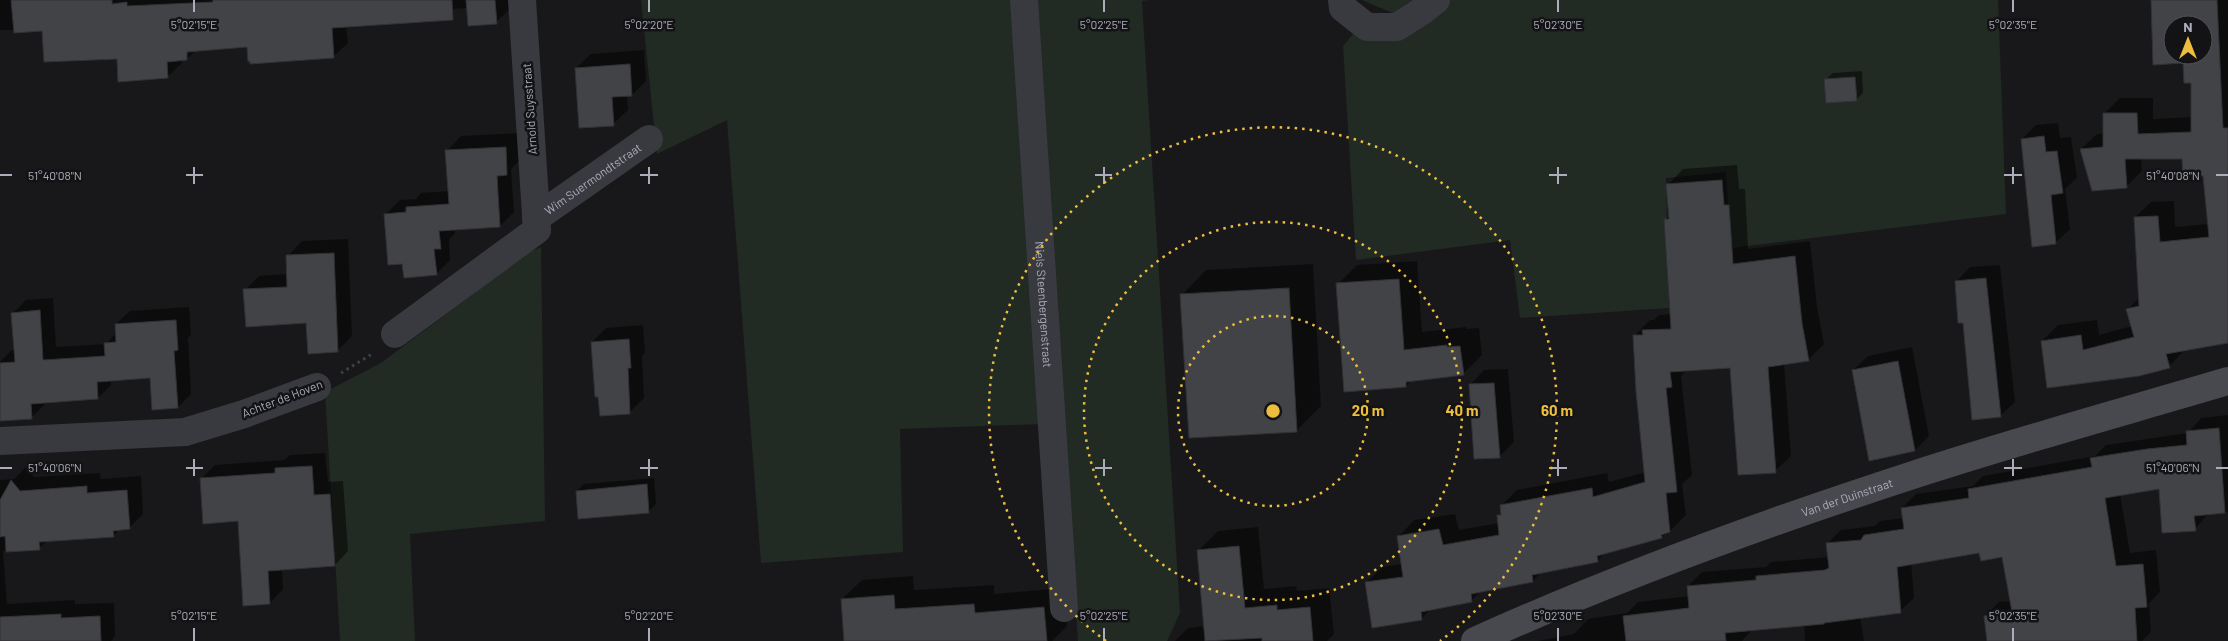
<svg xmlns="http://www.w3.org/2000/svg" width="2228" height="641" viewBox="0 0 2228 641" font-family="Barlow,sans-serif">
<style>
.green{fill:#222a24}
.shadow{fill:#0007;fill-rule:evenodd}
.building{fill:#424347;stroke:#323236;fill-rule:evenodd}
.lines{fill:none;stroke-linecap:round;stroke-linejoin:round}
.path{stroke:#3f4146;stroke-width:3;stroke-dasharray:2.5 4;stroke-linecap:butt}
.street{stroke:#393a3f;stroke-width:28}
.secondary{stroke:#47494f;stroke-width:28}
.ticks{fill:none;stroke:#abaeba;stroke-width:2}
.ring{fill:none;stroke:#edbe3d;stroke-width:2.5;stroke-dasharray:2.5 5}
.labels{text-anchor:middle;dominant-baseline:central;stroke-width:5;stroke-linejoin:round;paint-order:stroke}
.street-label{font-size:12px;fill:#abaeba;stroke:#131315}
.ticks-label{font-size:12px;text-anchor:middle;fill:#abaeba;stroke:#131315;stroke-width:5;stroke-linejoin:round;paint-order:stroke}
.centre{fill:#edbe3d;stroke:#131315;stroke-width:2.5}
.ring-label{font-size:15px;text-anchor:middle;font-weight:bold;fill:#edbe3d;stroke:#131315;stroke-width:5;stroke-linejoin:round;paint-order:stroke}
</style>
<rect width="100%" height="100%" fill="#18181a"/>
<!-- green -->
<g class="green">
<path d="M641,0H1012L1042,424L900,429L903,552L761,563L727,120L657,154Z"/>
<path d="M1034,0H1149L1142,1L1180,613L1167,641H1078Z"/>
<path d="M1362,0H1415L1397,15Z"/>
<path d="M1449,0H1998L2006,214L1731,248L1726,172L1666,178L1669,308L1520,318L1510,240L1356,260L1343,46L1354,33L1389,41L1423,23Z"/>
<path d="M541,247L545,521L410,534L415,641H340L325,392L381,363L476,292L514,258Z"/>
</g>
<!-- shadow -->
<g class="shadow">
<path d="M0,0H510L511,8L496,22L468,8L421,11L346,25L348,43L333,57L248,46L195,51L187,59H181L182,63L167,77L43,30H0Z"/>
<path d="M2152,0H2228V342L2185,349L2169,367L2139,375L2042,341L2058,325L2097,320L2099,335L2132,326L2127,310L2140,297L2135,217L2151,202L2174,201L2175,227L2209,224L2204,174L2183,158H2141L2142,171L2127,186L2081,149L2097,134L2104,133V114L2120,98H2153V119L2192,117V81L2184,62L2155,63ZM2173,25H2203V55H2173Z"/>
<path d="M644,50L646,81L632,95H627L628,110L613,124L576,68L591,54Z"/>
<path d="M1862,71L1863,93L1856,100L1825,80L1833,73Z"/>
<path d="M2058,123L2060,138L2071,137L2077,178L2065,189L2070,229L2055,243L2022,139L2036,125Z"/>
<path d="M520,133L521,159L511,169L514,212L500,226L455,229V233L449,240L450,260L436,274L404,263L385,215L400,200L416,199L421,193L449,191L447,151L461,136Z"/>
<path d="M1737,165L1739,189H1745L1748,249L1810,241L1817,307L1824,344L1808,360L1784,363L1791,456L1775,471L1731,366L1687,370L1681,376L1692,475L1682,484L1686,515L1670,531L1661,537L1605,553L1598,560L1542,571L1533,581L1482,590L1472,600L1432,608L1422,618L1373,626L1366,583L1382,567L1403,564L1399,536L1414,520L1455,514L1459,530L1499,523L1498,516L1502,512L1501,506L1517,490L1607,473L1609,482L1646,472L1634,336L1650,320H1654L1659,315L1671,314L1665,220L1670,215L1668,185L1683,169Z"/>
<path d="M348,239L352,336L338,350L307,321L245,290L259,276L288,274V256L302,241Z"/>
<path d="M1417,261L1422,332L1466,327V329L1479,328L1482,355L1463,374L1412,380L1406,386L1338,284L1357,265Z"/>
<path d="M1313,264L1321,406L1297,430L1182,295L1206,270Z"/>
<path d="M2000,265L2015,402L2000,416L1964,321L1956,282L1970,267Z"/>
<path d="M53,298L56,347L106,344L117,332L116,324L130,311L189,307L191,335L188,338L191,394L178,407L151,377L111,380V385L98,398L45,402V404L31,418L0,420V362L12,350H15L13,313L26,300Z"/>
<path d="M643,325L645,353L642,356L644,398L629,413L592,342L606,328Z"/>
<path d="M1912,347L1929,436L1915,450L1853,370L1868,356Z"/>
<path d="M1508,369L1514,442L1499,457L1470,385L1484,370Z"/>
<path d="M2228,415V512L2209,513L2195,529L2160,488L2120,494L2130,553L2156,550L2160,592L2149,603L2151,632L2142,641H1988L1985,616L1999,602L2011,601L2003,556L1980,552L1911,563L1914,598L1900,611L1860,617L1864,641H1805L1804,625L1753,629L1742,641H1538L1574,634L1588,619L1627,613L1638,602L1689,596L1688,586L1702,572L1766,567L1771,562L1829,557L1827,544L1841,530L1875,526L1880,521L1904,518L1902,508L1916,494L1973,486L1983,476L2095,456L2106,445L2188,433L2201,418Z"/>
<path d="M325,453L328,482L343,481L348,551L335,565L282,569L283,589L270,603L239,520L201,479L215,465L284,460L290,455Z"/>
<path d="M26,467L34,477L100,473L101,479L141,476L143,514L129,528L120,529L113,536L48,540L39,548L3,551L7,604L75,600V604L114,603L115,636L111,641H0V480L14,479Z"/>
<path d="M654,478L656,504L649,511L577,491L584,484Z"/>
<path d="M1258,527L1264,589L1296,586L1297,591L1329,588L1334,634L1327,641H1175L1188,628L1205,626L1199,550L1218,531Z"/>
<path d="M913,576L914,590L994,585V594L1064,588L1067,626L1052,641H845L842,599L862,580Z"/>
</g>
<!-- building -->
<g class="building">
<path d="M11,0H112V4L127,2V6L213,2V0H452L453,20L332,28L334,58L250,64V61L248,62L247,47L187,52V60L167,62L168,78L118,82L117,59L44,62L42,31L14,33Z"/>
<path d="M466,0H495L497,24L468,26Z"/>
<path d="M2151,0H2217L2223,128H2228V343L2166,354L2170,368L2139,376L2047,388L2041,341L2081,335L2083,350L2134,337L2126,309L2139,306L2134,217L2158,216L2160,242L2209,237L2203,176L2183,177L2182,159H2125L2127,188L2092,191L2080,149L2103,147V113H2137L2138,134L2191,132V83H2184L2183,63L2153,65ZM2173,25H2203V55H2173Z"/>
<path d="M630,64L632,96L612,97L614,126L579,128L575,68Z"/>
<path d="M1855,77L1857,101L1826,103L1824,79Z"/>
<path d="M2044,136L2046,152L2057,151L2063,193L2051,195L2056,244L2032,247L2021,139Z"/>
<path d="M506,147L507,175L497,176L500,227L439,231L441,249H434L437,275L404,278L402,264L388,265L384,214L406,212V207L449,204L445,150Z"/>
<path d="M1722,180L1724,205H1729L1733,264L1795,256L1802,323L1809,361L1768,367L1776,473L1738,475L1730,368L1670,372L1672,387L1666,388L1677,492L1666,493L1670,532L1661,535L1662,538L1597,556L1598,562L1532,575L1533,582L1471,594L1472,602L1421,612L1422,620L1372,628L1365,582L1403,577L1397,536L1439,529L1443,545L1499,535L1497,515H1501L1500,505L1592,488L1593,497L1645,482L1636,391L1633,335H1643L1642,330L1671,329L1664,219H1669L1666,184Z"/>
<path d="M334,253L338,352L308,354L306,323L246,327L243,289L287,287L286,255Z"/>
<path d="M1986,278L2001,417L1972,420L1963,323H1958L1955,281Z"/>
<path d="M1399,279L1404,350L1447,345V347L1460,346L1464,375L1406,382V387L1344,392L1336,283Z"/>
<path d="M1289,288L1297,432L1189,438L1180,294Z"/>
<path d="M40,310L43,360L105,356L104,343L116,342L115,324L176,320L178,350L174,351L178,408L152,410L150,378L97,382L98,399L31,404L32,419L0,421V363L15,362L11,313Z"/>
<path d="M629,339L631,368H628L630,414L600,416L598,397H595L591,342Z"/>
<path d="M1898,361L1915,451L1869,461L1852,370Z"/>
<path d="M1494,383L1500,458L1474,459L1469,384Z"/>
<path d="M2219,428L2225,513L2194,516L2196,531L2162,533L2159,489L2105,498L2116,566L2143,564L2147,607L2135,608L2137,641H1987L1984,616L2012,612L2002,557L1981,561L1979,553L1897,567L1901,613L1824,623V624L1725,633L1726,641H1626L1623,616L1689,608L1687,586L1756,580V576L1825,570L1829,568L1826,543L1861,540L1864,535L1904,529L1901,508L1969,498L1968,489L2092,467L2090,458L2147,449L2187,445L2186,431Z"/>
<path d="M312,466L314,495L330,494L335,566L268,571L270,604L243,606L238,521L203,524L200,478L275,473V468Z"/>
<path d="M11,480L20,491L87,486V493L127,490L130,529L113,531L114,537L39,542L40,550L6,552L5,536L0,537V500Z"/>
<path d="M647,484L649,513L578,519L576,491Z"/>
<path d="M1239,546L1245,608L1277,605V610L1310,607L1313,641H1262V638L1205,641L1197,550Z"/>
<path d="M894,595L895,609L974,604L975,613L1044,607L1047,641H844L841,599Z"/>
<path d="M61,614V618L100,616L101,641H0V617Z"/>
</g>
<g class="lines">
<!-- path -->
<path class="path" d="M341,373L372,354"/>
<!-- street -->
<g class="street">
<path id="s1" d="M1024,0L1064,608"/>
<path d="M1342,0L1343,8L1367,27H1397L1422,11L1436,0"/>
<path id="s2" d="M536,218L649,139"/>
<path d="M395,334L537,230L522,0"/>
<path d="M0,441L185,432L244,414L317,387"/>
</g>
<!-- secondary -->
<path class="secondary" id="s3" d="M1475,641C1617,577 1765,523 1913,475C2017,441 2123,412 2228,381"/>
</g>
<!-- ticks -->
<path class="ticks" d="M194,0V12M649,0V12M1104,0V12M1558,0V12M2013,0V12M194,167V184M649,167V184M1104,167V184M1558,167V184M2013,167V184M0,175H12M186,175H203M640,175H658M1095,175H1112M1549,175H1567M2004,175H2022M2216,175H2228M194,459V476M649,459V476M1104,459V476M1558,459V476M2013,459V476M0,468H12M186,468H203M640,468H658M1095,468H1112M1549,468H1567M2004,468H2022M2216,468H2228M194,628V641M649,628V641M1104,628V641M1558,628V641M2013,628V641"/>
<!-- distance rings -->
<g class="ring">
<circle cx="1273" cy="411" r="95"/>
<circle cx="1273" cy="411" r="189"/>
<path d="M1106 641A284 284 0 1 1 1440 641"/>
</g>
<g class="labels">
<!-- street labels -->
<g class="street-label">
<text transform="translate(529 109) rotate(-94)">Arnold Suysstraat</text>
<text stroke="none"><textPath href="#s2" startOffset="69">Wim Suermondtstraat</textPath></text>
<text stroke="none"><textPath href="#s1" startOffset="305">Niels Steenbergenstraat</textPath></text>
<text transform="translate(282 398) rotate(-21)">Achter de Hoven</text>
<text stroke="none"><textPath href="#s3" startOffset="399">Van der Duinstraat</textPath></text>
</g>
</g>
<g class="ticks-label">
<text x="194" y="29">5°02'15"E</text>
<text x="649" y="29">5°02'20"E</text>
<text x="1104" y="29">5°02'25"E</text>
<text x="1558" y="29">5°02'30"E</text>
<text x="2013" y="29">5°02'35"E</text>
<text x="55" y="180">51°40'08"N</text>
<text x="2173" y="180">51°40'08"N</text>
<text x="55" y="472">51°40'06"N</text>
<text x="2173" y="472">51°40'06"N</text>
<text x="194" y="620">5°02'15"E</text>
<text x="649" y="620">5°02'20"E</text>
<text x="1104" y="620">5°02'25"E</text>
<text x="1558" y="620">5°02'30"E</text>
<text x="2013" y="620">5°02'35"E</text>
</g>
<circle cx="1273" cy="411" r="8" class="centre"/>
<g class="ring-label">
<text x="1368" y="416">20 m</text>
<text x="1462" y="416">40 m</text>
<text x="1557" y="416">60 m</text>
</g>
<!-- north arrow -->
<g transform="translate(2188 40)"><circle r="24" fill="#131315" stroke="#505157"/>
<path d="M0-4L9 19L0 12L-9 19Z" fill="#edbe3d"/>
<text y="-8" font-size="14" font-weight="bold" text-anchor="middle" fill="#abaeba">N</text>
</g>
</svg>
